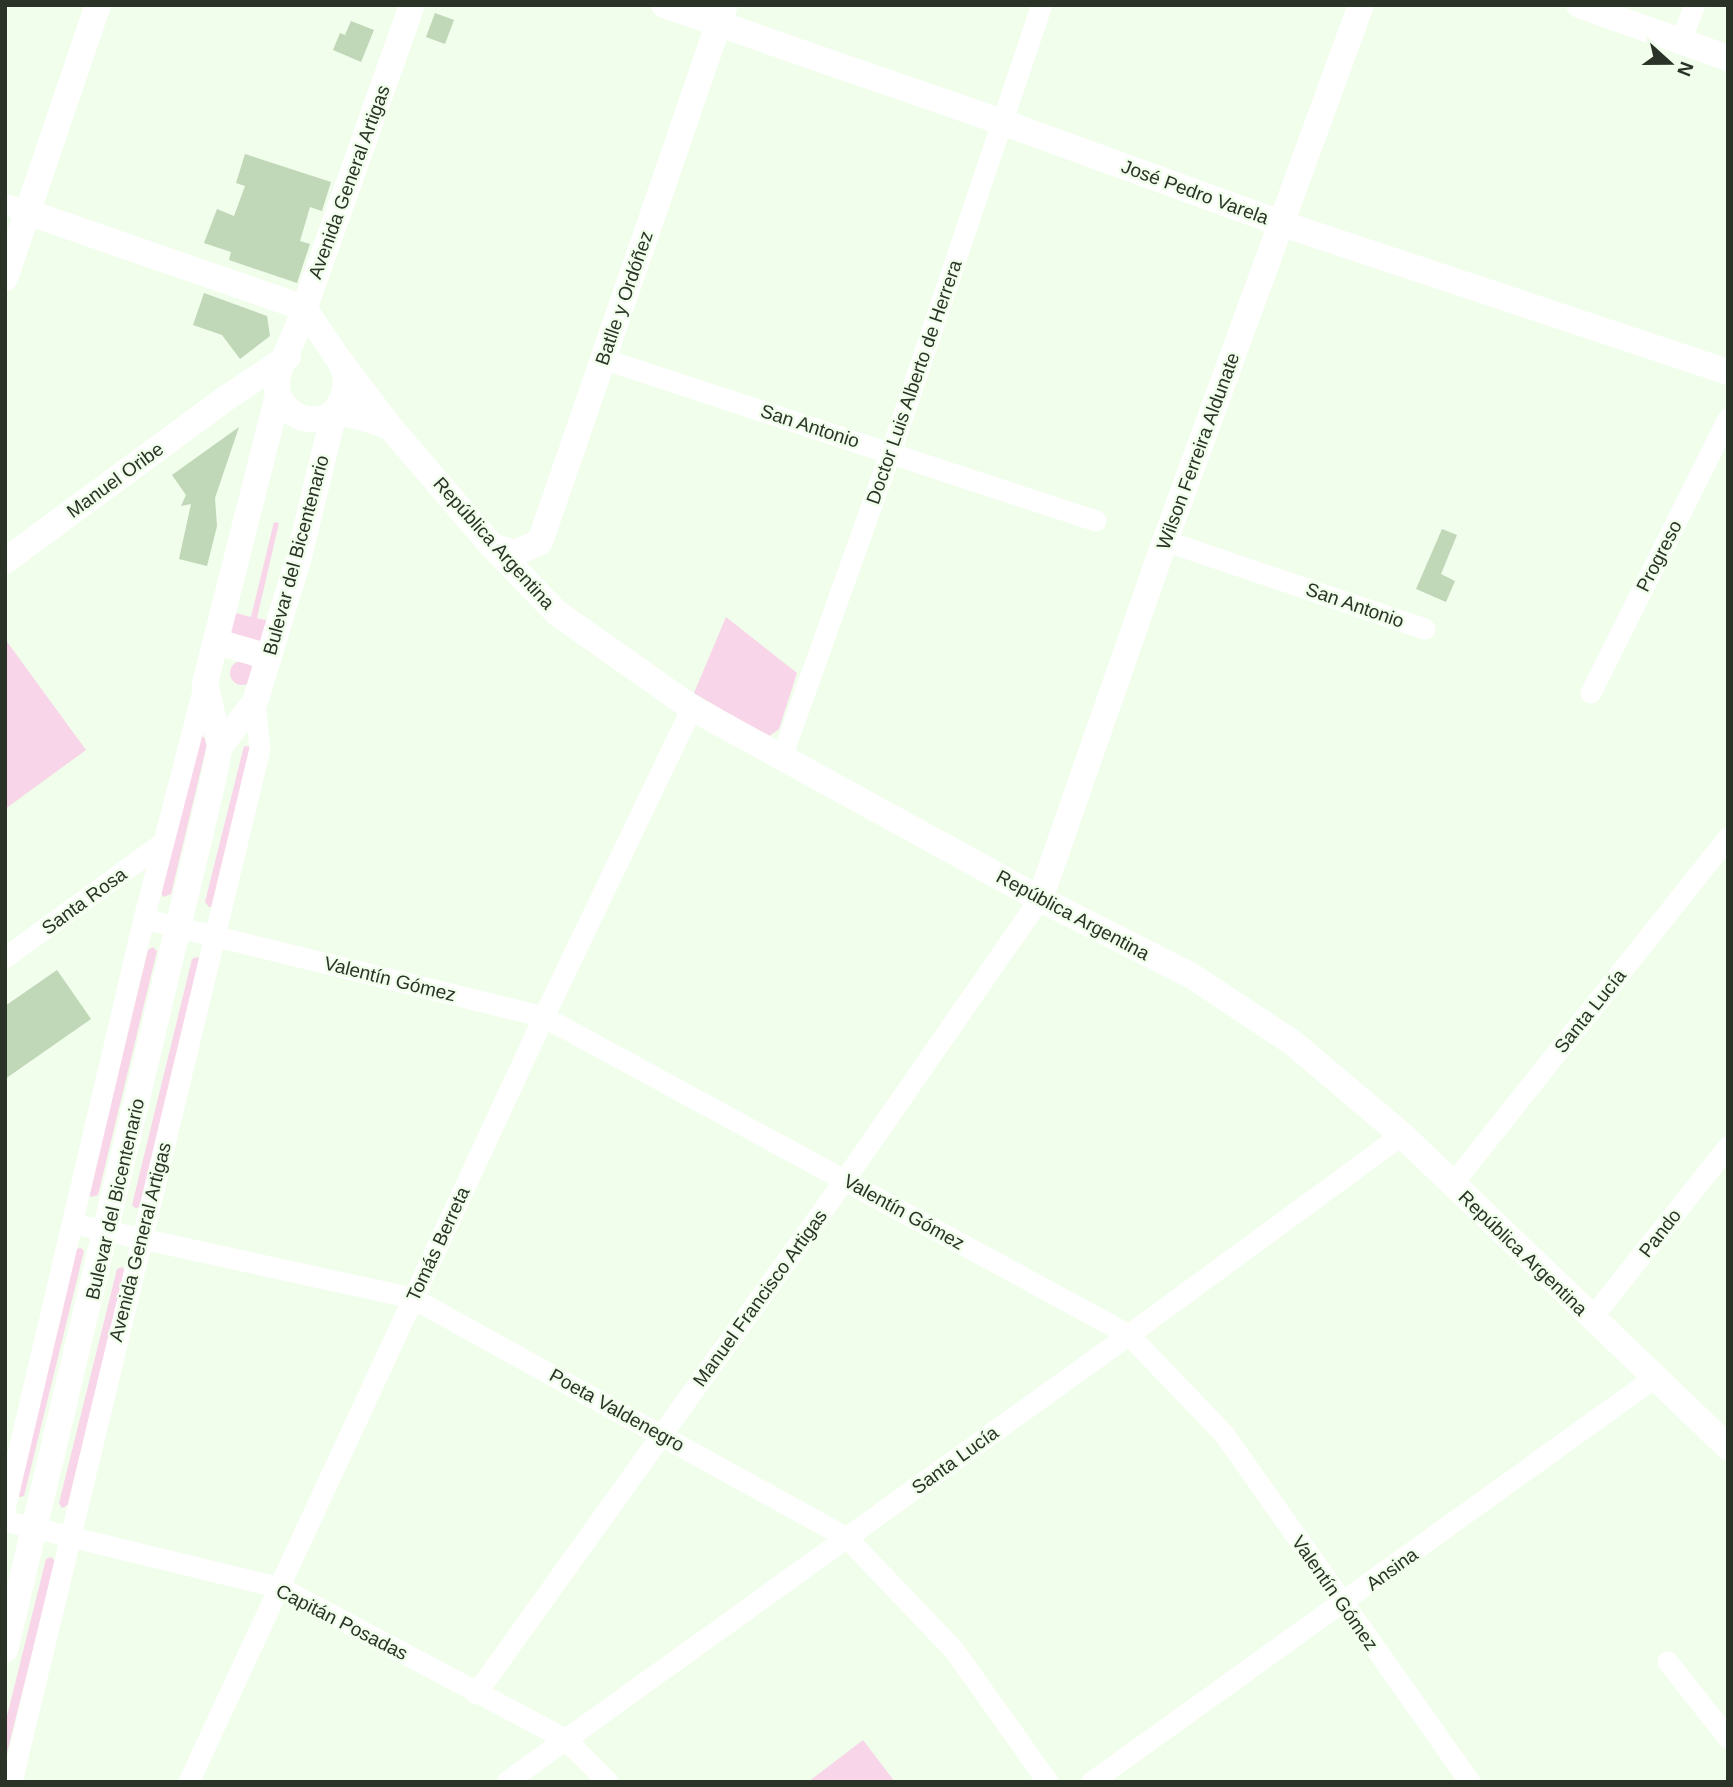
<svg xmlns="http://www.w3.org/2000/svg" width="1733" height="1787" viewBox="0 0 1733 1787" font-family="Arial,sans-serif">
<style>
.green{fill:#f8d5e8}
.building{fill:#c0d7b8}
.lines{fill:none;stroke-linecap:round;stroke-linejoin:round}
.minor{stroke:#fff;stroke-width:21}
.tertiary{stroke:#fff;stroke-width:26}
.labels{text-anchor:middle;dominant-baseline:central;stroke-width:5;stroke-linejoin:round;paint-order:stroke}
.street-label{font-size:19px;fill:#2b3328;stroke:#f0feeb}
</style>
<rect width="100%" height="100%" fill="#f0feeb"/>
<!-- green -->
<g class="green">
<path d="M274,522L279,523L257,618L270,621L268,643L228,635L236,613L251,617Z"/>
<path d="M726,617L797,673L779,729L768,737L694,693Z"/>
<path d="M5,639L86,750L5,809Z"/>
<circle cx="242" cy="673" r="12"/>
<path d="M201,736L208,740L171,894L163,897L161,892Z"/>
<path d="M244,746L251,747L212,906L209,907L205,902Z"/>
<path d="M153,947L157,951L98,1195L91,1197L88,1193L148,950Z"/>
<path d="M197,957L200,959L141,1207L135,1208L132,1205L192,959Z"/>
<path d="M81,1248L84,1251L24,1496L20,1497L17,1496L76,1249Z"/>
<path d="M122,1267L125,1270L68,1505L62,1508L59,1503L117,1269Z"/>
<path d="M51,1557L55,1561L5,1761V1724L46,1559Z"/>
<path d="M863,1740L895,1782H808Z"/>
</g>
<!-- building -->
<g class="building">
<path d="M435,13L454,20L445,44L426,37Z"/>
<path d="M351,21L374,30L361,62L333,50L340,33L345,35Z"/>
<path d="M245,154L331,182L322,211L310,207L300,241L310,244L297,283L229,260L231,252L204,243L217,209L234,216L245,186L236,183Z"/>
<path d="M204,293L267,316L270,336L240,359L222,335L193,325Z"/>
<path d="M239,427L215,498L217,526L207,566L179,559L191,504L181,506L186,495L172,475Z"/>
<path d="M1442,529L1457,535L1441,574L1455,581L1446,602L1416,589Z"/>
<path d="M57,970L91,1019L5,1079V1006Z"/>
</g>
<g class="lines">
<!-- minor -->
<g class="minor">
<path d="M1681,41L1695,5"/>
<path d="M5,204L27,212"/>
<path d="M603,359L1096,521"/>
<path d="M1165,541L1425,629"/>
<path d="M1591,693L1728,419"/>
<path d="M782,757L891,452L1042,5"/>
<path d="M144,919L544,1017L1129,1335L1224,1434L1470,1782"/>
<path d="M5,958L163,843"/>
<path d="M1452,1185L1728,838"/>
<path d="M74,1224L412,1298L847,1538L954,1650L1048,1782"/>
<path d="M1592,1318L1728,1147"/>
<path d="M5,1509L144,919L205,683"/>
<path d="M5,1521L281,1588L565,1739L608,1782"/>
<path d="M1668,1662L1728,1738"/>
<path d="M476,1694L845,1180L1040,899"/>
<path d="M12,1782L260,749L255,702"/>
<path d="M189,1782L544,1017L692,708"/>
<path d="M507,1782L1129,1335L1402,1135"/>
<path d="M1092,1782L1656,1377"/>
</g>
<!-- tertiary -->
<g class="tertiary">
<path d="M664,5L1002,122L1280,223L1728,372"/>
<path d="M1579,5L1728,58"/>
<path d="M27,212L304,308L337,357L390,427L492,546L557,613L692,708L1040,899L1192,976L1293,1043L1402,1135L1728,1447"/>
<path d="M5,278L98,5"/>
<path d="M278,395C286,412 303,423 322,418C328,417 331,413 337,413C356,414 373,421 390,427"/>
<path d="M492,546L515,553L540,542L725,5"/>
<path d="M5,561L225,399L288,357"/>
<path d="M217,642L269,657"/>
<path d="M220,746L255,702L299,557L334,413C345,398 351,379 340,362"/>
<path d="M1040,899L1165,541L1361,5"/>
<path d="M5,1650L213,781L220,746L205,683L278,395C273,373 289,350 297,329L412,5"/>
</g>
</g>
<g class="labels">
<!-- street labels -->
<g class="street-label">
<text transform="translate(349 182) rotate(-70)">Avenida General Artigas</text>
<text transform="translate(1195 192) rotate(20)">José Pedro Varela</text>
<text transform="translate(624 298) rotate(-71)">Batlle y Ordóñez</text>
<text transform="translate(914 382) rotate(-71)">Doctor Luis Alberto de Herrera</text>
<text transform="translate(810 426) rotate(18)">San Antonio</text>
<text transform="translate(1198 451) rotate(-70)">Wilson Ferreira Aldunate</text>
<text transform="translate(115 480) rotate(-36)">Manuel Oribe</text>
<text transform="translate(494 543) rotate(48)">República Argentina</text>
<text transform="translate(296 555) rotate(-75)">Bulevar del Bicentenario</text>
<text transform="translate(1659 556) rotate(-63)">Progreso</text>
<text transform="translate(1355 605) rotate(19)">San Antonio</text>
<text transform="translate(84 901) rotate(-36)">Santa Rosa</text>
<text transform="translate(1073 915) rotate(28)">República Argentina</text>
<text transform="translate(390 979) rotate(14)">Valentín Gómez</text>
<text transform="translate(1590 1011) rotate(-51)">Santa Lucía</text>
<text transform="translate(115 1199) rotate(-77)">Bulevar del Bicentenario</text>
<text transform="translate(904 1212) rotate(29)">Valentín Gómez</text>
<text transform="translate(1660 1233) rotate(-52)">Pando</text>
<text transform="translate(140 1242) rotate(-76)">Avenida General Artigas</text>
<text transform="translate(438 1244) rotate(-65)">Tomás Berreta</text>
<text transform="translate(1523 1253) rotate(44)">República Argentina</text>
<text transform="translate(760 1298) rotate(-54)">Manuel Francisco Artigas</text>
<text transform="translate(617 1410) rotate(29)">Poeta Valdenegro</text>
<text transform="translate(955 1460) rotate(-36)">Santa Lucía</text>
<text transform="translate(1392 1569) rotate(-36)">Ansina</text>
<text transform="translate(1335 1593) rotate(55)">Valentín Gómez</text>
<text transform="translate(342 1622) rotate(27)">Capitán Posadas</text>
</g>
</g>
<!-- border -->
<rect width="1733" height="1787" fill="none" stroke="#2b3328" stroke-width="14"/>
<!-- north arrow -->
<g transform="translate(1670 63) rotate(111)" stroke="#f0feeb" stroke-width="5" paint-order="stroke">
<path d="M0-5L12 26L0 18L-12 26Z" fill="#2b3328"/>
<text y="-10" font-size="19" font-weight="bold" text-anchor="middle" fill="#2b3328">N</text>
</g>
</svg>
